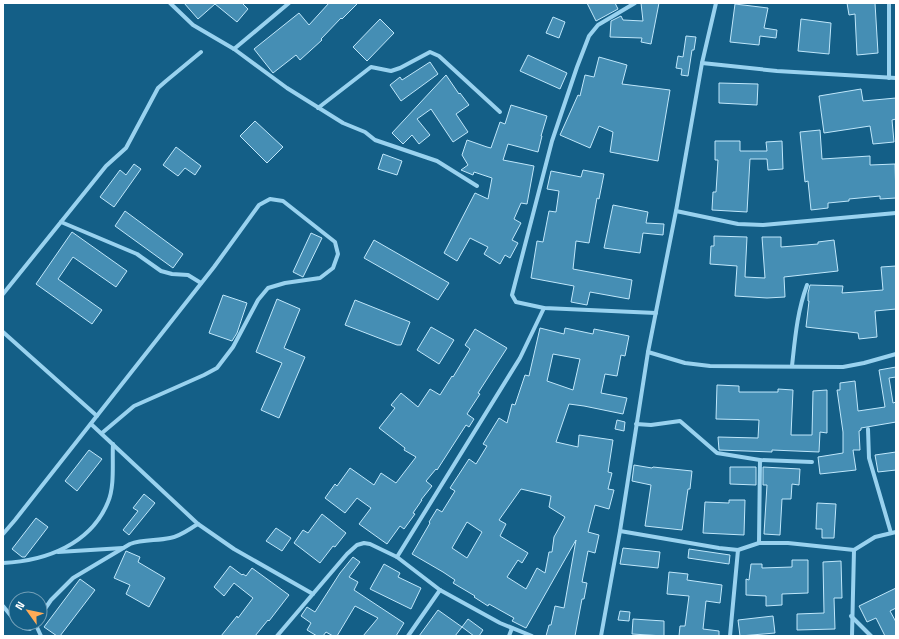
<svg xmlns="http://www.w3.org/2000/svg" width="899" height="639" viewBox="0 0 899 639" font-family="'Titillium Web',sans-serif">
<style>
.building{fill:#458eb4;stroke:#bfe7fb;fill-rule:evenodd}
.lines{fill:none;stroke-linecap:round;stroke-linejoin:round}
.minor{stroke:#99d2ef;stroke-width:4}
</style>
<rect width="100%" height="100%" fill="#145f87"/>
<!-- building -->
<g class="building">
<path d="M184,3H242L248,9L237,22L215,4L198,19Z"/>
<path d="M329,3H358L342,19L341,18L321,39L322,40L300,60L296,55L273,73L254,49L299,13L309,25Z"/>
<path d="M587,3H615L618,9L596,21Z"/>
<path d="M641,3H659L651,44L641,42L642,38L610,37L611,21L621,16L623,20L643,21Z"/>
<path d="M847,3H875L878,53L857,55L855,14L849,15Z"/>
<path d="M735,4L768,8L764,28L777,30L776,38L760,36L759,45L730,42Z"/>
<path d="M553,17L565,22L559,38L546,33Z"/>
<path d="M380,19L394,33L367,61L353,47Z"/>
<path d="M801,19L831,23L829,54L798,51Z"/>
<path d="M686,36L696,37L694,50H692L688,76L681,75L682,69L676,68L678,56L683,57Z"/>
<path d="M528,55L567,73L560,89L520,71Z"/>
<path d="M599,57L627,65L622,84L670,90L658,161L610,152L613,132L599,126L590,148L560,135L578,95L580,96L585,75L594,77Z"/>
<path d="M430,62L438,74L401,101L390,85L400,77L402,80Z"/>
<path d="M446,75L459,94L460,93L469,105L456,114L468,132L453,142L431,109L417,119L430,135L419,144L412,135L403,144L392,133Z"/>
<path d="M719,83L758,84L757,105L719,103Z"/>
<path d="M861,89L863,101L896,98V119L892,120L894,142L873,144L870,126L824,133L819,96Z"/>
<path d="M511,105L547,116L541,136H542L538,152L508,144L503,160L534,166L527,204L521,203L514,219L521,223L512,240L518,243L510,258L505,255L500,264L484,254L488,247L470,238L457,261L444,253L475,193L488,199L492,178L474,172L473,175L461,170L468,165L462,155L467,140L487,147L491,148L500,122L505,124Z"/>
<path d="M255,121L283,147L267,163L240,136Z"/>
<path d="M820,130L822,159L870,156V165L895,164L896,198L880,199V196L849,199V201L828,203V208L811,210L808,181L805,182L800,132Z"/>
<path d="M715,141H740V151H767L766,142L782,141L783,169L768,170L767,159H750L747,212L712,210L713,192H716L718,160H715Z"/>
<path d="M176,147L201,166L195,175L185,168L178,176L163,165Z"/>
<path d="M383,154L402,161L397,175L378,169Z"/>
<path d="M134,164L141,169L114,207L100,197L120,170L126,175Z"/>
<path d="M583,170L604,174L599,199L597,198L589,243L576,241L573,269L632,280L629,299L590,292L587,305L571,302L574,286L531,278L537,241L543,242L549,211L556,212L559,191L547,189L551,171L581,177Z"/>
<path d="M613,205L648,212L646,223L664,224L663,235L643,233L640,253L604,248Z"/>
<path d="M125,211L183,254L173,268L115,226Z"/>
<path d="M72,232L127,271L116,287L73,257L58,279L102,310L92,324L36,284Z"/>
<path d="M311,233L322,238L303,277L293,272Z"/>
<path d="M714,236L747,237L745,277L765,278L762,237H781V247L818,244V242L834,240L838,271L784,277L785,297L767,298L735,296L737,266L710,264L711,246H714Z"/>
<path d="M374,240L449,283L438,300L364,258Z"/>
<path d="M896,266V309L875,311L877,337L859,339L858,333L806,327L809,301H808V293L810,285L843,286L842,293L883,290L881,267Z"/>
<path d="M223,295L247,303L237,333L232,341L209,333Z"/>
<path d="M277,299L300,309L284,348L305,357L279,418L261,410L282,363L256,352Z"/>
<path d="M355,300L410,322L401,345H397L345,325Z"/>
<path d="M431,327L454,340L439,364L417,350Z"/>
<path d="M540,328L564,334L565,328L593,334L594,329L629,336L625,356L621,355L617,376L605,374L601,393L627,398L623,414L584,406L569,404L556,442L578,447L579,435L613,440L608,472L612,473L608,489L614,490L609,509L595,505L588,532L599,535L595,553L588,551L582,582L587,583L584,599H582L575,636H546L549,625H551L555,606L564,608L576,540L526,628L512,621L514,618L489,604L488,606L474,597L475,596L453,583L455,580L443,572L412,554L430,523L429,522L437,509L442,512L455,491L450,488L469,459L476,464L487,446L483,444L499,418L507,423L512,404L515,405L525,375L529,376ZM553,354L580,359L573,390L547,381ZM521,489L551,496L549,507L565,517L554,537L552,552H549L545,573L537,568L526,589L507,577L518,560L522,563L528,553L500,536L506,524L499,520ZM467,522L482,532L467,558L452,548Z"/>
<path d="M475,329L507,348L478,393L480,394L467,414L474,419L469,427L466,425L437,470L436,469L426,481L432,486L421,500H422L413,513L415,514L404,529L400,526L387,544L359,524L371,508L357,498L345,513L325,498L335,484L337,486L350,468L374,485L381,473L396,483L416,457L404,450L405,448L379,428L395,408L391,405L401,393L418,407L430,389L440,395L452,376L453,377L470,349L465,345Z"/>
<path d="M896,367V377L889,378L893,403L896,402V422L861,428V430L859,431L860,450H853L856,470L820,474L818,457L843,453V432L837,390H840V383L855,381L858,411L885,407L879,370Z"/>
<path d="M717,385L739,386V392H778V389L793,390L791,435H812L813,391L827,390V433L820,432L819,452L772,450V452L719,450L718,437L758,438L759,420L716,419Z"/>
<path d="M617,420L625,422L624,431L615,429Z"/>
<path d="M89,450L102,459L77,491L65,481Z"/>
<path d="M896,452V470L878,472L875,455Z"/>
<path d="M634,465L652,468L653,467L692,471L690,489H688L682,530L645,526L651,485L632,481Z"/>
<path d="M730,467H756V485L730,484Z"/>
<path d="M763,467L800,469L799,485L792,484L791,499H782L780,535L764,534L767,485H763Z"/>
<path d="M144,494L155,503L129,535L123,530L138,511L133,508Z"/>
<path d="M729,500H745L744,535L703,533L705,502L729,503Z"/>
<path d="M817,503L836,504L834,538H822V529H816Z"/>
<path d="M322,514L346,533L335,547L333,546L320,563L294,543L303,530L308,533Z"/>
<path d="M36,518L48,527L25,557H22L12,549Z"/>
<path d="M276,528L291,538L282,551L266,541Z"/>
<path d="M623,548L660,552L658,568L620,564Z"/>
<path d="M689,549L730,555L729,564L688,558Z"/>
<path d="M126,551L140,557L138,562L165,578L149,607L126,594L130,585L114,578Z"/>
<path d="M353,557L360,562L349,577L358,582L354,590L404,623L396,636H363L378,618L355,606L337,636H333L326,632L323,636H317L307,630L311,623L301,616L307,607L315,612L340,573Z"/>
<path d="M792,560H808V593L782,594V605L766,606V596L746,595V579L749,580L751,564H762V568L792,567Z"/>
<path d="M841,561L842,598H834L835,629L797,630V614L824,613L823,562Z"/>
<path d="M384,564L400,573L398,577L421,588L411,609L370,589Z"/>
<path d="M230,566L242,575L243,574L246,576L252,568L289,595L269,621L268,620L255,636H221L237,616L238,618L253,598L234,583L224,596L214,587Z"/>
<path d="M669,572L688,574L687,580L722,585L720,603L706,601L703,629L719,631V636H679L680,626H685L689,596L667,594Z"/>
<path d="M80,579L95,590L60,636H57L44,627Z"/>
<path d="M896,588V608L890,611L896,622V636H885L876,618L867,622L859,606Z"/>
<path d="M438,610L462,627L455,636H419Z"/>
<path d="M620,611L630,612L629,621L618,620Z"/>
<path d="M773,616L775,633L740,636L738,620Z"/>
<path d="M468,619L483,630L479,636H474L462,627Z"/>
<path d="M633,619L664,621V636L632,634Z"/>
</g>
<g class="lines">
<!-- minor -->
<g class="minor">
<path d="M170,3L193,25L234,49L287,88L343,123L365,132L375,140L437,161L477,186"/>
<path d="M635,3L598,25L589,36L577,67L552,141L512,295L516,302L544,308L656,313"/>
<path d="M234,49L289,3"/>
<path d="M702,63L777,71L896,78"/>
<path d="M889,78V3"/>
<path d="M318,108L371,67L391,71L400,68L430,52L439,56L500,112"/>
<path d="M676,211L738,224L763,225L896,213"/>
<path d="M61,222L137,254L161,271L172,274L188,275L201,283"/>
<path d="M3,294L106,166L126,148L158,88L166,81L201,52"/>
<path d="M3,332L97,416"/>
<path d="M648,352L685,363L710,366L843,367L864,363L896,354"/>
<path d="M792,366C795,339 797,312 807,285"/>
<path d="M91,424L198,524L234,549L313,594"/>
<path d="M636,424L651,425L680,421L717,453L760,460L812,462"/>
<path d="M868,429L869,458L891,533"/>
<path d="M620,531L719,548L738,550L759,543H788L854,550L875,537L896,532"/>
<path d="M3,534L15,520L214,267L259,205L270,199L283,201L335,242L338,254L333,268L320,278L285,283L268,288L258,300L233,347L217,368L204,375L134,406L102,433"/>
<path d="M759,543L760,460"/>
<path d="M58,552L123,548"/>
<path d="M397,557L520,358L544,308"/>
<path d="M3,563C46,561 91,544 108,502C115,486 112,461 113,444"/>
<path d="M3,606L16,622"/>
<path d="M40,616L51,600L73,578L130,544C143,539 157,541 170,538C181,536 189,529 198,524"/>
<path d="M851,616L871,636"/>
<path d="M17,623L24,628L30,629L35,623"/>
<path d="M35,623L41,636"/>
<path d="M277,636L347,554L357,545L364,543L370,544L397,557L440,590L500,623L532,636"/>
<path d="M408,636L440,590"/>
<path d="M509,636L512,628"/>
<path d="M601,636L620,531L648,352L676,211L702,63L716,3"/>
<path d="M730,636L738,550"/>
<path d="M852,636L854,550"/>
</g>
</g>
<!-- border -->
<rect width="899" height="639" fill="none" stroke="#ffffff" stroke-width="8"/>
<!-- north arrow -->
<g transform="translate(28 611) rotate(303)"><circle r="19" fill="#145f87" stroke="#729fb7"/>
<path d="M0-3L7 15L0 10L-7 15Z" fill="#ffab57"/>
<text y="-6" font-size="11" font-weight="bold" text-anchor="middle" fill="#ffffff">N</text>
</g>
</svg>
